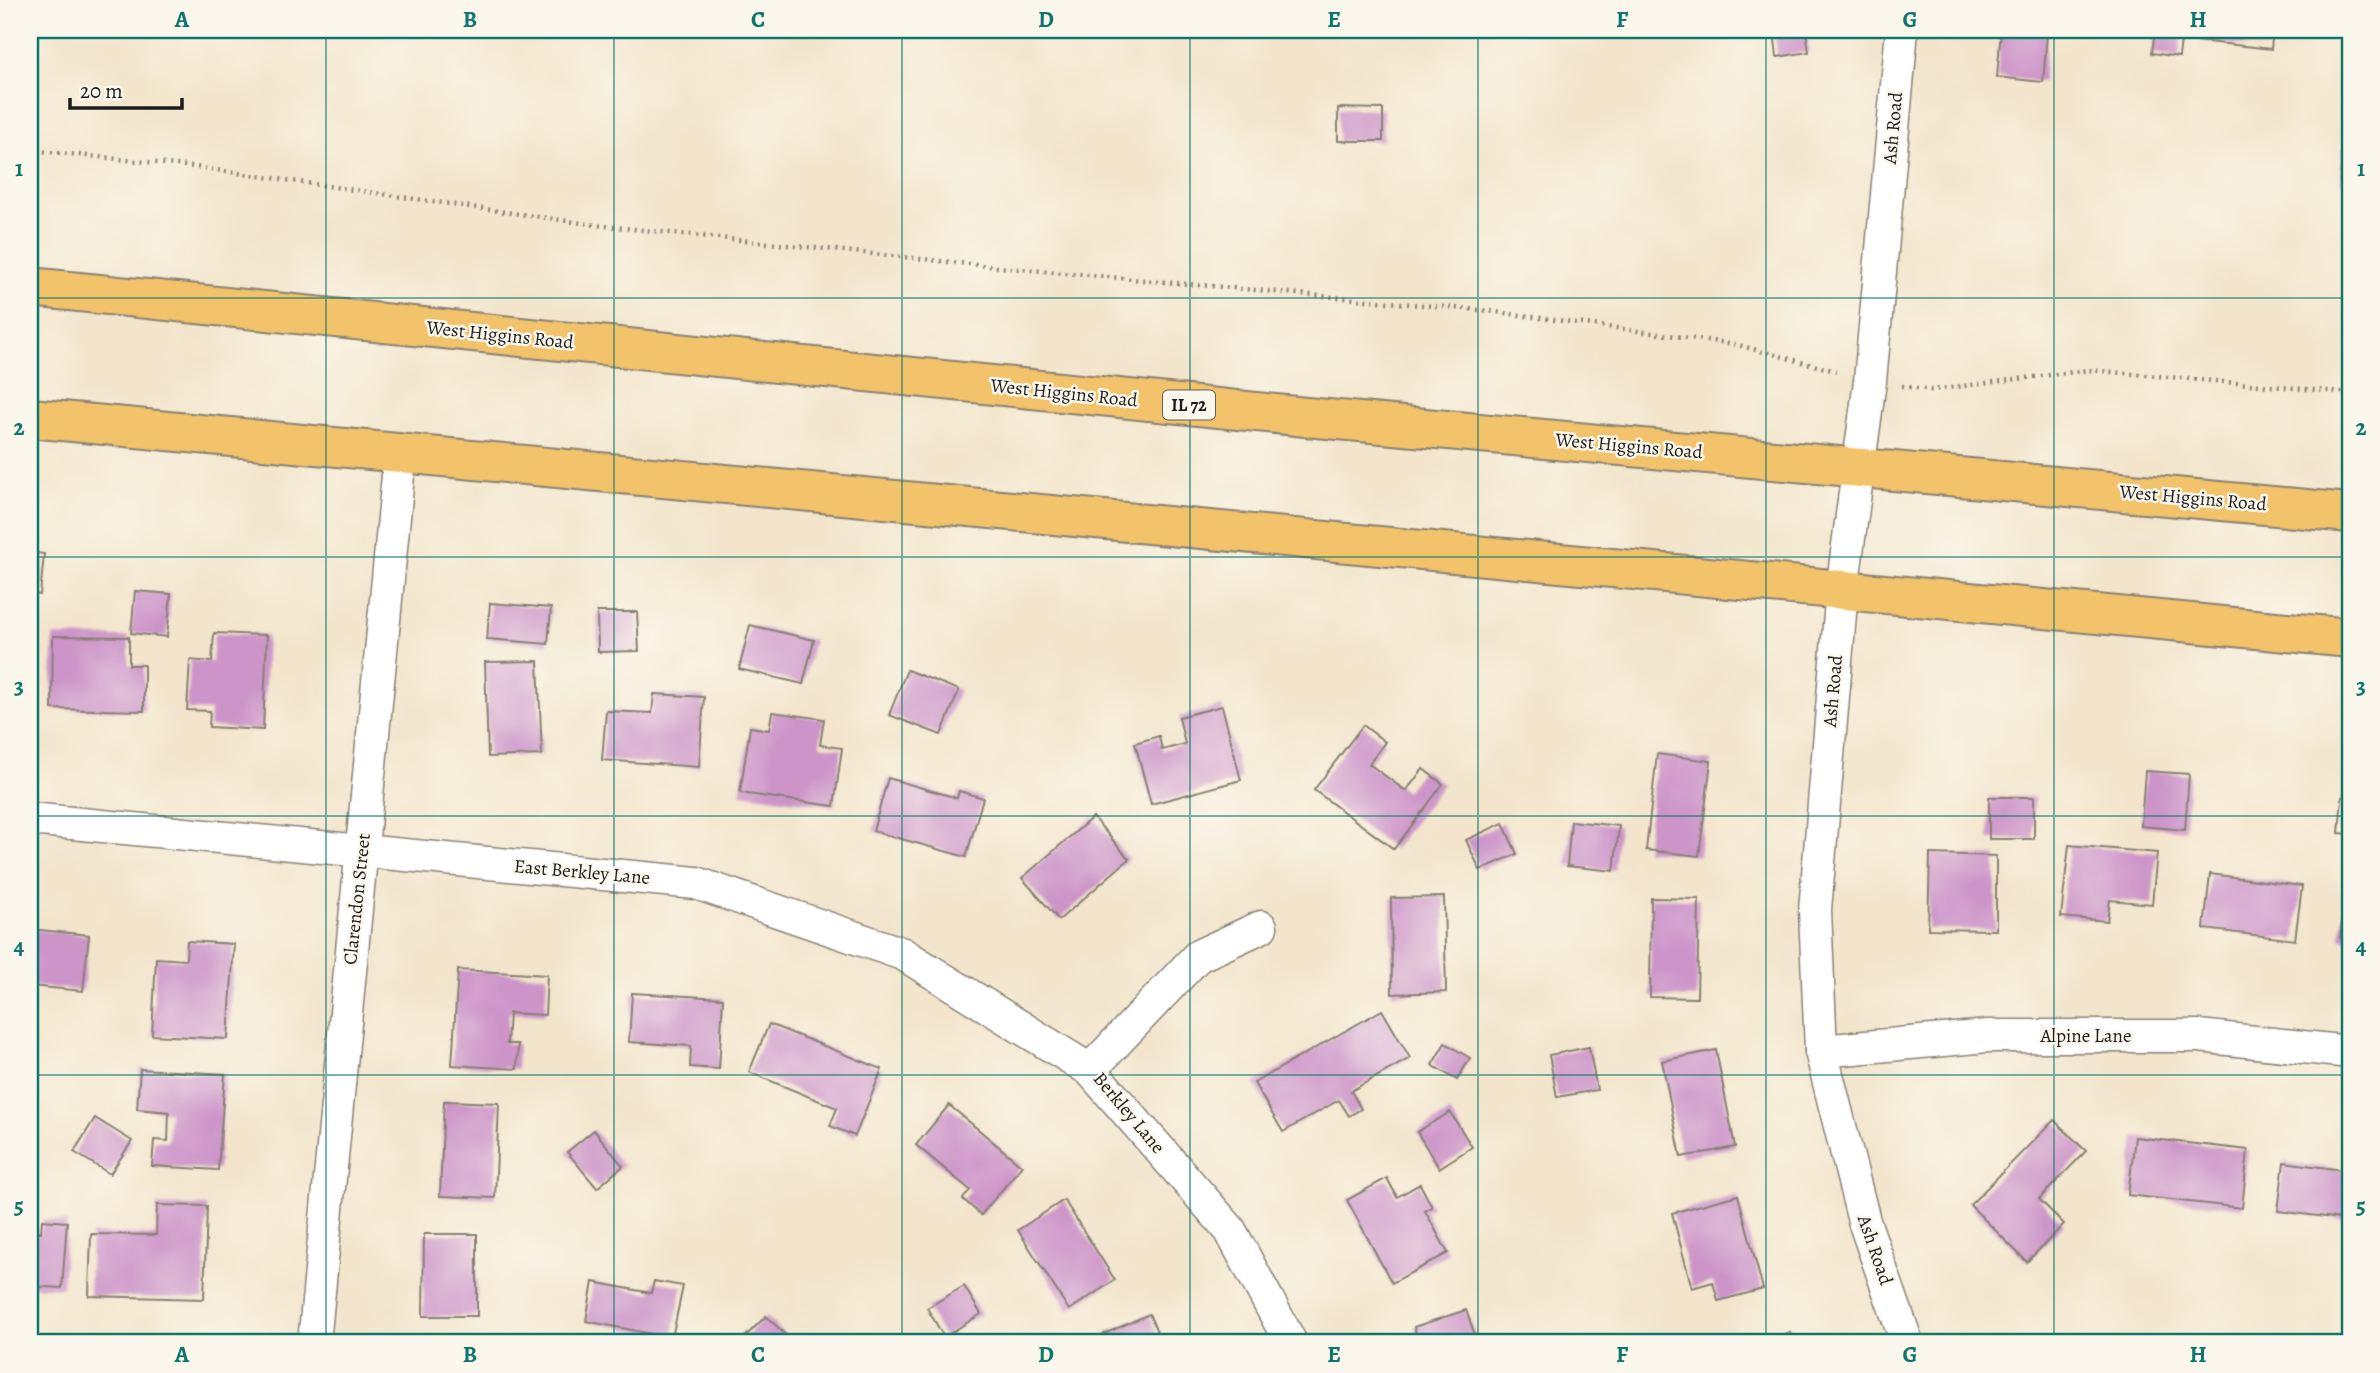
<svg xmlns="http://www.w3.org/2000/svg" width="2380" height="1373" viewBox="0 0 2380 1373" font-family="Alegreya,serif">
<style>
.building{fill:#cc94c9}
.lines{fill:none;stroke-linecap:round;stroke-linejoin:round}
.minor-casing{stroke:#888074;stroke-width:35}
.primary-casing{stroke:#888074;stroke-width:42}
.path{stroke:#888074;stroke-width:4.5;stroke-dasharray:2 5;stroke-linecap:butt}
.minor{stroke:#fff;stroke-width:32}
.primary{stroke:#f2c36a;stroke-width:38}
.grid{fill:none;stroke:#0f766e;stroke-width:2;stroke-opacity:0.55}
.labels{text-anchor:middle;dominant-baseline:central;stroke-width:5;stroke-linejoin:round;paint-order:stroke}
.shield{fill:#fbf7ec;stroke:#5f5e5a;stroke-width:2}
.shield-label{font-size:18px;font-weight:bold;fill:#1c1c1c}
.street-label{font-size:19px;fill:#1c1c1c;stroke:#fbf7ec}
.neatline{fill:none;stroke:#0f766e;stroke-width:2.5}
.grid-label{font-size:23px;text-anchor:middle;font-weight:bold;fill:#0f766e}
</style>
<rect width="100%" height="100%" fill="#fbf7ec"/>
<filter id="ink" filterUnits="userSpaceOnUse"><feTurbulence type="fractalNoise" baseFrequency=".0143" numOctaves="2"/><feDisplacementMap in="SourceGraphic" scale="14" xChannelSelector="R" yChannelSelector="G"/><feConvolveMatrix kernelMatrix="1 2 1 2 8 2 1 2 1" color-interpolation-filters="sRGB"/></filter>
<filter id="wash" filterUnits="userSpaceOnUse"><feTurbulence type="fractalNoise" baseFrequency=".00686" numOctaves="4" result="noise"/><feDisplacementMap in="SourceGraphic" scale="28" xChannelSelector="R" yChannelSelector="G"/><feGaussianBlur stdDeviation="1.57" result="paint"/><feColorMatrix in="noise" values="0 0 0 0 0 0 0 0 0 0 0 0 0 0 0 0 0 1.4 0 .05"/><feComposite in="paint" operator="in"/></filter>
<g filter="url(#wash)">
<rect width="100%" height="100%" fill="#f3e5cc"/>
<g id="blocks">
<!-- building -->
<g class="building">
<path d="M1774,30H1806L1809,52L1777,57Z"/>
<path d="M2001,30L2047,35L2043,82L1997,77Z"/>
<path d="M2155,30H2182L2179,57L2152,53Z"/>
<path d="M2188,30H2273L2271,49L2199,41L2200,33Z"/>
<path d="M1338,108L1383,109V141H1338Z"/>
<path d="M2343,148H2350V183L2340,182Z"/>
<path d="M30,552L44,554L40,595L30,594Z"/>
<path d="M135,591L171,594L167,637L131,633Z"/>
<path d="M490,603L551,608L548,644L487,639Z"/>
<path d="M597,612H637L639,651L598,652Z"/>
<path d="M750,625L814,640L803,684L739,669Z"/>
<path d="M214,633L267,635L263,730L209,727L210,711L187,710L190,660L212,662Z"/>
<path d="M53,636L129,637V665H144V711L52,709Z"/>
<path d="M538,661L542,755L488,757L485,662Z"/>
<path d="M907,670L959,690L941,735L889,715Z"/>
<path d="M654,694L704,697L699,767L602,760L606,711L652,713Z"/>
<path d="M1222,706L1241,780L1151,804L1135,743L1159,736L1162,750L1185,744L1179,717Z"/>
<path d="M772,712L824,719L820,745L842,748L834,806L740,793L750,727L769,730Z"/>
<path d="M1363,725L1385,742L1369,764L1406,791L1423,769L1443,784L1394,849L1314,790Z"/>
<path d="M1657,754L1711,761L1699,856L1646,850Z"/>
<path d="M2145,771L2189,774L2185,830L2141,826Z"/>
<path d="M888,778L957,798L959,791L983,798L966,857L873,831Z"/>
<rect x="1989" y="797" width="45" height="42"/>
<path d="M2342,797L2350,798V834L2339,833Z"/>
<path d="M1093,817L1129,859L1059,920L1022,878Z"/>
<path d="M1571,821L1619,826L1614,871L1567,866Z"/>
<path d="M1503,823L1517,854L1480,870L1466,840Z"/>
<path d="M2069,845L2157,853L2152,904L2110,900L2107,921L2061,917Z"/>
<path d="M1930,854L1996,856V930L1928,929Z"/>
<path d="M2210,874L2302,886L2295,940L2204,929Z"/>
<path d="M2347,885H2350V940L2340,938Z"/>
<path d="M1444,897L1446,992L1392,994L1391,898Z"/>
<path d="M1651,898L1699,899L1697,998L1650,997Z"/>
<path d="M30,929L89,935L83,991L30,986Z"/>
<path d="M187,941L234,944L228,1039L152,1035L156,958L186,960Z"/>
<path d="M458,970L547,975L545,1015L509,1013L507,1044H518L517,1069L452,1065Z"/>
<path d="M632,993L723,998L719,1069L690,1067L691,1046L629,1042Z"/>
<path d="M1382,1010L1410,1058L1351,1091L1361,1109L1349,1116L1339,1100L1283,1132L1254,1083Z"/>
<path d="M769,1024L882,1069L855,1136L830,1126L837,1108L749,1072Z"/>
<path d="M1445,1043L1470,1058L1457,1080L1432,1065Z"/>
<path d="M1589,1047L1597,1090L1557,1097L1549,1055Z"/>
<path d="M1716,1050L1735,1147L1681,1157L1662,1061Z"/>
<path d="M140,1069L225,1074L218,1170L152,1166L154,1140L168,1141L169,1112L137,1109Z"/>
<path d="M444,1101L499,1103L495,1198L440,1196Z"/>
<path d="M949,1105L1022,1166L981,1215L963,1199L970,1190L916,1145Z"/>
<path d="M1450,1112L1472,1147L1439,1168L1417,1132Z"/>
<path d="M95,1118L132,1141L110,1174L74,1152Z"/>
<path d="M2054,1120L2086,1151L2039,1199L2064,1224L2027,1262L1970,1205Z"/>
<path d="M594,1130L623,1166L597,1188L567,1152Z"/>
<path d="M2135,1137L2248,1150L2242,1208L2128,1195Z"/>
<path d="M2284,1162L2350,1171V1220L2278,1211Z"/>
<path d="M1387,1178L1397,1197L1420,1184L1432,1207L1425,1211L1448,1253L1392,1283L1347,1200Z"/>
<path d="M1738,1195L1763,1289L1718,1301L1713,1282L1692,1288L1672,1213Z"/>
<path d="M1064,1200L1115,1280L1069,1310L1018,1230Z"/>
<path d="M157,1205L207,1206L204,1299L89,1296L91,1234L156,1235Z"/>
<path d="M42,1220L67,1222L62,1288L30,1286V1231L41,1232Z"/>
<path d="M424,1234H477V1316H423Z"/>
<path d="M654,1281L683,1286L672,1338L586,1321L593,1282L651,1293Z"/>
<path d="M964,1286L981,1314L944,1337L927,1308Z"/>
<path d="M1466,1310L1478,1343H1419L1414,1327Z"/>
<path d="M1149,1314L1162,1343H1108L1104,1334Z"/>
<path d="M766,1316L794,1343H739Z"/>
<path d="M1790,1332L1794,1343H1760Z"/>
</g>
</g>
</g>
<g filter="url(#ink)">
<use href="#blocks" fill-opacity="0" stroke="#888074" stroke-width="2"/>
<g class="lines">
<defs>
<g id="minor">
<path d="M1902,30L1870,381L1842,590L1815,910L1821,1051L1864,1221L1907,1343"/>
<path d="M30,819L696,883L903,954L1090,1070L1230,1230L1291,1343"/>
<path d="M1821,1051L1988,1036H2199L2350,1052"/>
<path d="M1090,1070L1198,956L1261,927"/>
<path d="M314,1343L400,455"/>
</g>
<g id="primary">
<path d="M30,287L1306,417L2350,513"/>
<path d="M30,418L2350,638"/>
</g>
</defs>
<!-- minor casing -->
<use href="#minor" class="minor-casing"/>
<!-- primary casing -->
<use href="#primary" class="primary-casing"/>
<!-- path -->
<g class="path">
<path d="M30,150L196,167L595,225L998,267L1489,311L1734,344L1836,371"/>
<path d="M1902,386L1931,390L2089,370L2350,393"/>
</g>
<!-- minor -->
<use href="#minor" class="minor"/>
<!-- primary -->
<use href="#primary" class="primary"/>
</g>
</g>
<!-- grid -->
<path class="grid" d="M326,30V1343M614,30V1343M902,30V1343M1190,30V1343M1478,30V1343M1766,30V1343M2054,30V1343M30,298H2350M30,557H2350M30,816H2350M30,1075H2350"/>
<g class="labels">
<!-- shield labels -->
<rect class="shield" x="1163" y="390.5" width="52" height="29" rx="5"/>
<g class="shield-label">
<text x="1189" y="405">IL 72</text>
</g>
<!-- street labels -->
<g class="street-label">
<text transform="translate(1893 128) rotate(-85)">Ash Road</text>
<text transform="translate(500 335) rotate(6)">West Higgins Road</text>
<text transform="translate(1064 393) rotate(6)">West Higgins Road</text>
<text transform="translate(1629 446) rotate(5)">West Higgins Road</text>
<text transform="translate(2193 498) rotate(5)">West Higgins Road</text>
<text transform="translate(1833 691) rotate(-85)">Ash Road</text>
<text transform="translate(582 872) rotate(5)">East Berkley Lane</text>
<text transform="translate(357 899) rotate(-84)">Clarendon Street</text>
<text x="2086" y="1036">Alpine Lane</text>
<text transform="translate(1129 1113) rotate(50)">Berkley Lane</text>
<text transform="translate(1875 1250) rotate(71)">Ash Road</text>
</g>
</g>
<!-- margin -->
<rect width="2380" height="1373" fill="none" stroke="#fbf7ec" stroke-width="77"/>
<!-- scale -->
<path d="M70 98v10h112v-10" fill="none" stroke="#1c1c1c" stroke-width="3.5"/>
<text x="80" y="98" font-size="21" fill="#1c1c1c" stroke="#fbf7ec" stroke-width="5" paint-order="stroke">20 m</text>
<rect x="38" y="38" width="2304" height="1296" class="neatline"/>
<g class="grid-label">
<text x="182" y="27">A</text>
<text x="470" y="27">B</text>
<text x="758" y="27">C</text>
<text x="1046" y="27">D</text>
<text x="1334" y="27">E</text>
<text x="1622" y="27">F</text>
<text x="1910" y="27">G</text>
<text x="2198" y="27">H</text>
<text x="19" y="176">1</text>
<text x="2361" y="176">1</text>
<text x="19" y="435">2</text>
<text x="2361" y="435">2</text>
<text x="19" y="694">3</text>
<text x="2361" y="694">3</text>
<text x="19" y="954">4</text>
<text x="2361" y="954">4</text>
<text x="19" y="1213">5</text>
<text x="2361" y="1213">5</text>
<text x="182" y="1362">A</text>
<text x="470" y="1362">B</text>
<text x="758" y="1362">C</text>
<text x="1046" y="1362">D</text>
<text x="1334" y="1362">E</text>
<text x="1622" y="1362">F</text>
<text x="1910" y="1362">G</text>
<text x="2198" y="1362">H</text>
</g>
</svg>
